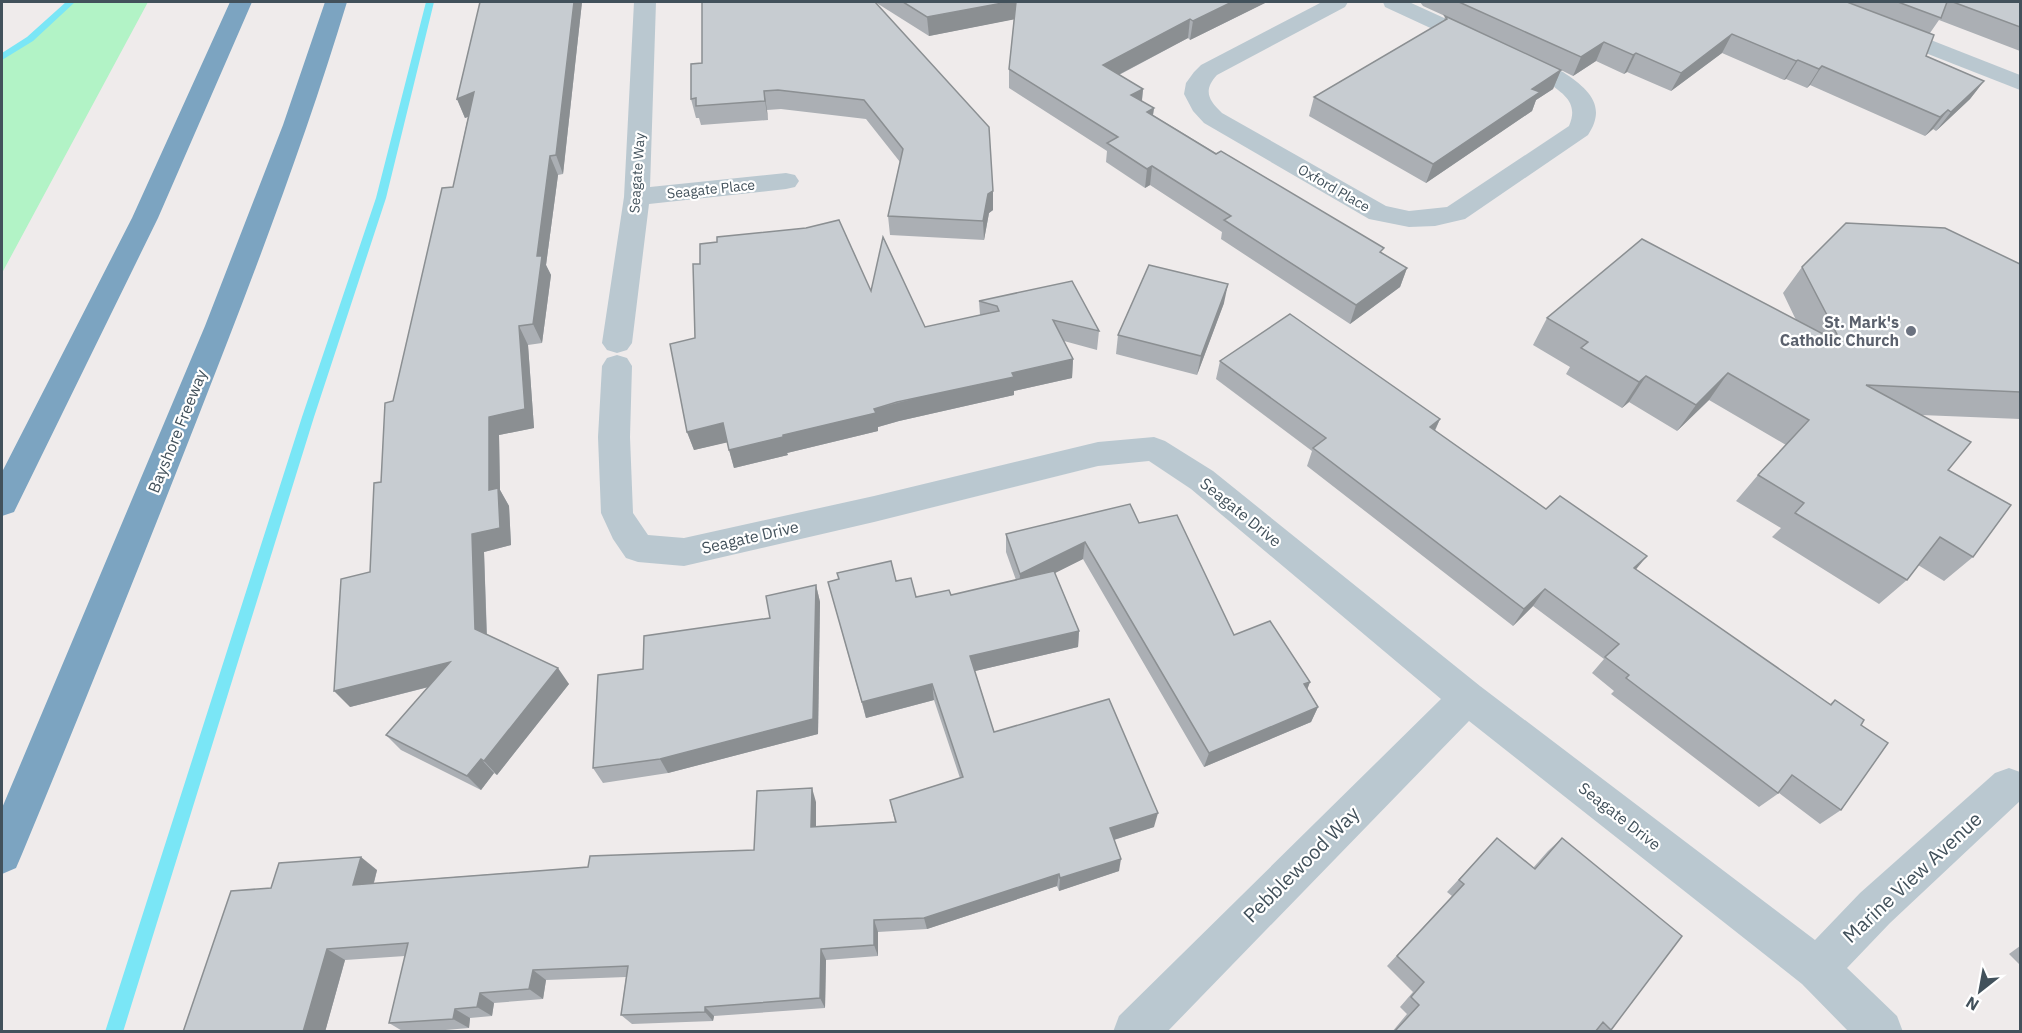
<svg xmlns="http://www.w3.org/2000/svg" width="2022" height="1033" viewBox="0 0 2022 1033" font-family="'IBM Plex Sans',sans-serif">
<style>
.green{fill:#b2f3c6}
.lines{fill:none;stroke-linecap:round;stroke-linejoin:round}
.stream{fill:#7ae6f6;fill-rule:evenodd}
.minor{fill:#bac8d0;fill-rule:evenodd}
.motorway{fill:#7ca4c1;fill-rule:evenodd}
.wall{fill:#abafb4}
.shaded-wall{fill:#8b8f92}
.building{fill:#c7ccd1;stroke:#8b8f92;stroke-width:1.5}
.worship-dot{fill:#6b7280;stroke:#fff;stroke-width:2}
.labels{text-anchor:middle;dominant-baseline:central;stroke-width:4.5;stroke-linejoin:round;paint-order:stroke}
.far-street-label{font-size:14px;fill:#42515b;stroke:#fff}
.worship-label{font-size:16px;font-weight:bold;fill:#5b616d;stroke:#fff;text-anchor:end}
.street-label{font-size:16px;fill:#42515b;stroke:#fff}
.near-street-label{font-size:20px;fill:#42515b;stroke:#fff}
</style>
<rect width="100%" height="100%" fill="#efebeb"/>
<!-- green -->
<path class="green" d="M71,2H148L2,273V57L30,39Z"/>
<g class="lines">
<!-- stream -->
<g class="stream">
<path d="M66,2H75L33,41L2,60V53L27,37Z"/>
<path d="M426,2H434L386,198L314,417L123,1032H105L302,417L376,198Z"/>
</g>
<!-- minor -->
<g class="minor">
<path d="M634,2H656L650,187L786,173L795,175L799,181L795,187L786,189L649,204L632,343L627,350L617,353L607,350L602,343L624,197Z"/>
<path d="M1322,2H1348L1345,7L1217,75C1203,90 1208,100 1222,113L1386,206L1409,211L1447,207L1569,126C1579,103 1564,94 1547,82L1385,7L1383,2H1409L1563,72C1587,88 1608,105 1588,135L1465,219L1435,226L1409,227L1369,219L1204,123L1193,111L1184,94L1186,83L1194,72L1201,65Z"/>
<path d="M1806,2H1834L2020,75V90L1808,7Z"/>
<path d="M617,355L627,358L632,366L630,437L633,513L648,535L684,538L874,496L1098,442L1154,437L1165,441L1213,471L1480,686L1815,940L1860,893L1995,773L2009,768L2020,772V801L1890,923L1847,968L1897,1016L1903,1032H1849L1802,984L1469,721L1167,1032H1113L1119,1016L1441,699L1191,489L1149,461L1098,466L874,522L684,566L638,562L626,558L613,539L601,513L598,437L602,366L607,358Z"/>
</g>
<!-- motorway -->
<g class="motorway">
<path d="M230,2H252L158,218L14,512L2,516V472L132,218Z"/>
<path d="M325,2H347C305,141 253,277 200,412C142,560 83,707 22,854L16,868L2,874V808L205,326L283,125Z"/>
</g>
</g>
<!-- wall -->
<g class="wall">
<path d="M480,2H582L563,174L558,175L546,265L551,275L542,343L528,345L534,428L499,435L500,490L509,506L511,545L484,552L487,635L569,684L497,775L494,773L481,790L401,750L386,735L429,687L350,707L370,572L381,482L393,401L453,187L468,117L465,118L457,99Z"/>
<path d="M875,2L993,191V210L989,213L984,240L890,235L888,216L900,162L866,119L781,109L767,110L768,120L701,125L699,118H696L691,99L702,63Z"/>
<path d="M875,2H1267L1190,40L1188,38L1119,75L1143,89L1142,101L1154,108L1153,115L1407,268L1400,287L1350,324L1221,239L1222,232L1150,185L1145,188L1106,162L1107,151L1009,88V69L1014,19L929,36Z"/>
<path d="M1420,2H2020V51L1939,20L1930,33L1926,56L1984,81L1970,99L1936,131L1933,129L1925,136L1810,85L1807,88L1786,79L1784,80L1722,53L1671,91L1627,72L1624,74L1596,61L1573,76L1561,70L1553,89L1536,100L1532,111L1426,183L1309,116L1314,97L1444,21L1445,16L1423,6Z"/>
<path d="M2020,264V419L1921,415L1948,470L1973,557L1944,581L1918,565L1907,580L1879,604L1772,537L1781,528L1736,501L1758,475L1786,445L1709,400L1677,431L1629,402L1622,408L1566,374L1570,367L1533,345L1547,318L1796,320L1783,293L1802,267Z"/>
<path d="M871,291L925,327L980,315L979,301L1099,331L1097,350L1064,341L1073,359L1072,378L1014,391V395L899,421L878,427V431L787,453L788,455L734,468L727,442L694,450L687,432L695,338Z"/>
<path d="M1224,303L1197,375L1116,354L1118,335Z"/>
<path d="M1220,361L1440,419L1435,431L1546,509L1636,570L1830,704L1835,700L1861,725L1841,810L1820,824L1779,793L1759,807L1611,694L1614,691L1592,673L1604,659L1533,606L1513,626L1307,466L1312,451L1216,379Z"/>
<path d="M1139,523L1234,635L1310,682L1307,690L1318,707L1311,722L1204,767L1083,559L1055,573L1079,631L1078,647L975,671L994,732L1154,827L1114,840L1119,871L1059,891L1057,886L927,929L878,932V956L826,960L825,1008L714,1016L713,1021L632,1024L621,1015L626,977L546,980L543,999L494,1003L492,1016L470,1018L469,1028L422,1032H404L389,1023L405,956L345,960L325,1032L271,888L377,870L374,883L588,867L754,850L816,802V826L895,822L890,800L960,778L934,700L866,718L828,582L896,581L916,597L951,595L1016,580L1006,552V534Z"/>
<path d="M816,585L820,602L818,734L668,773L603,783L593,768L643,669L770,618Z"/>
<path d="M1497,838L1533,868L1548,851L1562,838L1611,1030L1608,1032H1392L1407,1014L1400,1007L1413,992L1387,966L1452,896L1447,892Z"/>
<path d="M2020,946V965L2009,954Z"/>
</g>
<!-- shaded-wall -->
<g class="shaded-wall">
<path d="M574,2H582L563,174L556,155Z"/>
<path d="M1008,2H1016V19L929,36L927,17Z"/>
<path d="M1232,2H1267L1190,40L1193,21Z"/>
<path d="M1190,19L1188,38L1101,84L1103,65Z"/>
<path d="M1732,34L1722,53L1671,91L1681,73Z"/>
<path d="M1604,42L1596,61L1573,76L1581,57Z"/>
<path d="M1636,53L1627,72L1624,74L1633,55Z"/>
<path d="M1798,60L1786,79L1784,80L1796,61Z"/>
<path d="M1822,66L1810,85L1807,88L1819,69Z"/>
<path d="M1561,70L1553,89L1536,100L1532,111L1426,183L1433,164L1532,89Z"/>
<path d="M1984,81L1970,99L1936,131L1951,112Z"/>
<path d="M1143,89L1141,108L1131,95Z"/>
<path d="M764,91L767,110L768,120L765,101Z"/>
<path d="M474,92L482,111L465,118L457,99Z"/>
<path d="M1154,108L1151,127L1147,112Z"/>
<path d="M1948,110L1933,129L1925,136L1940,117Z"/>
<path d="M550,156L558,175L546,265L551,275L542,343L533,324L537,256Z"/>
<path d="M1152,166L1150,185L1145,188L1147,169Z"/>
<path d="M993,191V210L989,213L984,240L983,221L988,194Z"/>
<path d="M1407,268L1400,287L1350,324L1356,305Z"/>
<path d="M1228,284L1224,303L1197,375L1201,356Z"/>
<path d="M519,326L528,345L534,428L499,435L500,490L509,506L511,545L484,552L487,646L475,629L472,534L489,490V417Z"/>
<path d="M1073,359L1072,378L1014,391V395L899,421L878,427V431L787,453L788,455L734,468L729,450L874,409L1012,373Z"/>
<path d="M1728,373L1709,400L1677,431L1696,405Z"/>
<path d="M1646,376L1629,402L1622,408L1639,382Z"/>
<path d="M1440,419L1431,438L1430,427Z"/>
<path d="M723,423L729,442L694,450L687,432Z"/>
<path d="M1085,542L1083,559L1019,591L1020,574Z"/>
<path d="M1647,556L1633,573L1634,568Z"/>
<path d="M816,585L820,602L818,734L668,773L660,759Z"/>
<path d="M1545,589L1533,606L1513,626L1524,609Z"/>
<path d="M1079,631L1078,647L971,672L970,656Z"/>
<path d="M450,662L463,678L350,707L334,691Z"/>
<path d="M558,668L569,684L497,775L484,761Z"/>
<path d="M1310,682L1304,697V684Z"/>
<path d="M932,684L934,700L866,718L862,702Z"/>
<path d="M1318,707L1311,722L1204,767L1209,753Z"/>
<path d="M481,759L494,773L481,790L467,776Z"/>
<path d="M812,788L816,802V840L811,827Z"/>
<path d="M1158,813L1154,827L1107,842L1110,828Z"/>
<path d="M361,857L377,870L370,897L353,885Z"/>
<path d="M1121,859L1119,871L1059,891L1060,878Z"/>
<path d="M1059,874L1057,886L927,929L924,918Z"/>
<path d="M874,920L878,932V956L874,945Z"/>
<path d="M327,949L345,960L325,1032H303Z"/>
<path d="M821,949L826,960L825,1008L820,998Z"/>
<path d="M533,970L546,980L543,999L529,989Z"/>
<path d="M480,993L494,1003L492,1016L477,1007Z"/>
<path d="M705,1007L714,1016L713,1021L705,1012Z"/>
<path d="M455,1009L470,1018L469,1028L453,1019Z"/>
</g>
<!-- building -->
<g class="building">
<path d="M480,2H574L556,155L550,156L537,256H542L533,324L519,326L525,409L489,417V490L498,488L500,528L472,534L475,629L558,668L484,761L481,759L467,776L386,735L450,662L334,691L341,579L370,572L374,483L381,482L385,403L393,401L442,188L453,187L474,92L457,99Z"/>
<path d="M702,2H875L989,127L993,191L988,194L983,221L888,216L903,149L864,100L778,90L764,91L765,101L696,106V98L691,99V64L702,63Z"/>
<path d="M903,2H1008L927,17Z"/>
<path d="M1016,2H1232L1193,21L1190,19L1103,65L1143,89L1131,95L1154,108L1147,112L1216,154L1221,151L1384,248L1380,252L1407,268L1356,305L1224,220L1231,216L1152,166L1147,169L1107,143L1118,137L1009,69Z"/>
<path d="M1459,2H1847L1934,35L1926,56L1984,81L1951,112L1948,110L1940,117L1822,66L1819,69L1798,60L1796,61L1732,34L1681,73L1636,53L1633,55L1604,42L1581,57Z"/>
<path d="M1898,2H1947L1941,18Z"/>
<path d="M1953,2H2020V27Z"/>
<path d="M1445,16L1561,70L1532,89L1540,92L1433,164L1314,97L1447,19Z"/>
<path d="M839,220L871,291L883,237L925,327L999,311L997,306L979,301L1072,281L1099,331L1053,320L1073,359L1012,373L1014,377L897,402L874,409L876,413L783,435V437L729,450L723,423L687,432L670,344L695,338L693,264H700V244L717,242V237L806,228Z"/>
<path d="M1846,223L1945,228L2020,264V392L1866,385L1971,442L1948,470L2011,505L1973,557L1940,537L1907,580L1795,513L1804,503L1758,475L1809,420L1728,373L1696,405L1646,376L1639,382L1581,348L1588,342L1547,318L1642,239L1842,344L1802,267Z"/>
<path d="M1149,265L1228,284L1201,356L1118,335Z"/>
<path d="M1290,314L1440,419L1430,427L1546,509L1560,496L1647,556L1634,568L1831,705L1835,700L1864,720L1861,725L1888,743L1841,810L1792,775L1778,793L1626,678L1629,675L1605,657L1619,644L1545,589L1524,609L1313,448L1326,438L1220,361Z"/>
<path d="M1130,504L1139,523L1177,515L1234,635L1270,621L1310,682L1304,684L1318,707L1209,753L1085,542L1020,574L1006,534Z"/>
<path d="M891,561L896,581L911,578L916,597L949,590L951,595L1054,571L1079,631L970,656L994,732L1109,699L1158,813L1110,828L1121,859L1060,878L1059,874L924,918L874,920V945L821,949L820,998L705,1007V1012L621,1015L628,966L533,970L529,989L480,993L477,1007L455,1009L453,1019L389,1023L408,943L327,949L303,1032H183L231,891L271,888L279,863L361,857L353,885L588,867L590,856L754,850L757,791L812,788L811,827L896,822L890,800L963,777L932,684L862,702L828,582L839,579L837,573Z"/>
<path d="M816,585L813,719L660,759L593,768L598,675L643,669L644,636L770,618L766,596Z"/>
<path d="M1497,838L1535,869L1562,838L1682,936L1611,1030L1603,1022L1595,1032H1394L1419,1005L1411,997L1424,982L1397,956L1464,884L1459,880Z"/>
</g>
<!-- markers -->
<circle class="worship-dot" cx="1911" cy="331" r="6"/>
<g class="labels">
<!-- far-street labels -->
<g class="far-street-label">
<text transform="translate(637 173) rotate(-86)">Seagate Way</text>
<text transform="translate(1334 188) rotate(30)">Oxford Place</text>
<text transform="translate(711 189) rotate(-6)">Seagate Place</text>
</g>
<!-- worship labels -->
<g class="worship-label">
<text x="1899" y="322">St. Mark's<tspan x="1899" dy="18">Catholic Church</tspan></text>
</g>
<!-- street labels -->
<g class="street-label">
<text transform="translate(177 431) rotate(-68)">Bayshore Freeway</text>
<text transform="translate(1241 512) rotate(39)">Seagate Drive</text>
<text transform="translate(750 537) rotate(-13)">Seagate Drive</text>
<text transform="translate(1620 816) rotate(38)">Seagate Drive</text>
</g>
<!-- near-street labels -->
<g class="near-street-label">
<text transform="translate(1301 864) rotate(-45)">Pebblewood Way</text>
<text transform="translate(1912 877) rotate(-43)">Marine View Avenue</text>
</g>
</g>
<!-- border -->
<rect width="2022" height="1033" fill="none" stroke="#42515b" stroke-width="6"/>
<!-- north arrow -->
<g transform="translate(1980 991) rotate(211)" stroke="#ffffff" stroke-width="4.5" paint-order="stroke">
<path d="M0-4.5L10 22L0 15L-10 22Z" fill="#42515b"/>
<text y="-9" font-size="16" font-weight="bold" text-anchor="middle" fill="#42515b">N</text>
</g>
</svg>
